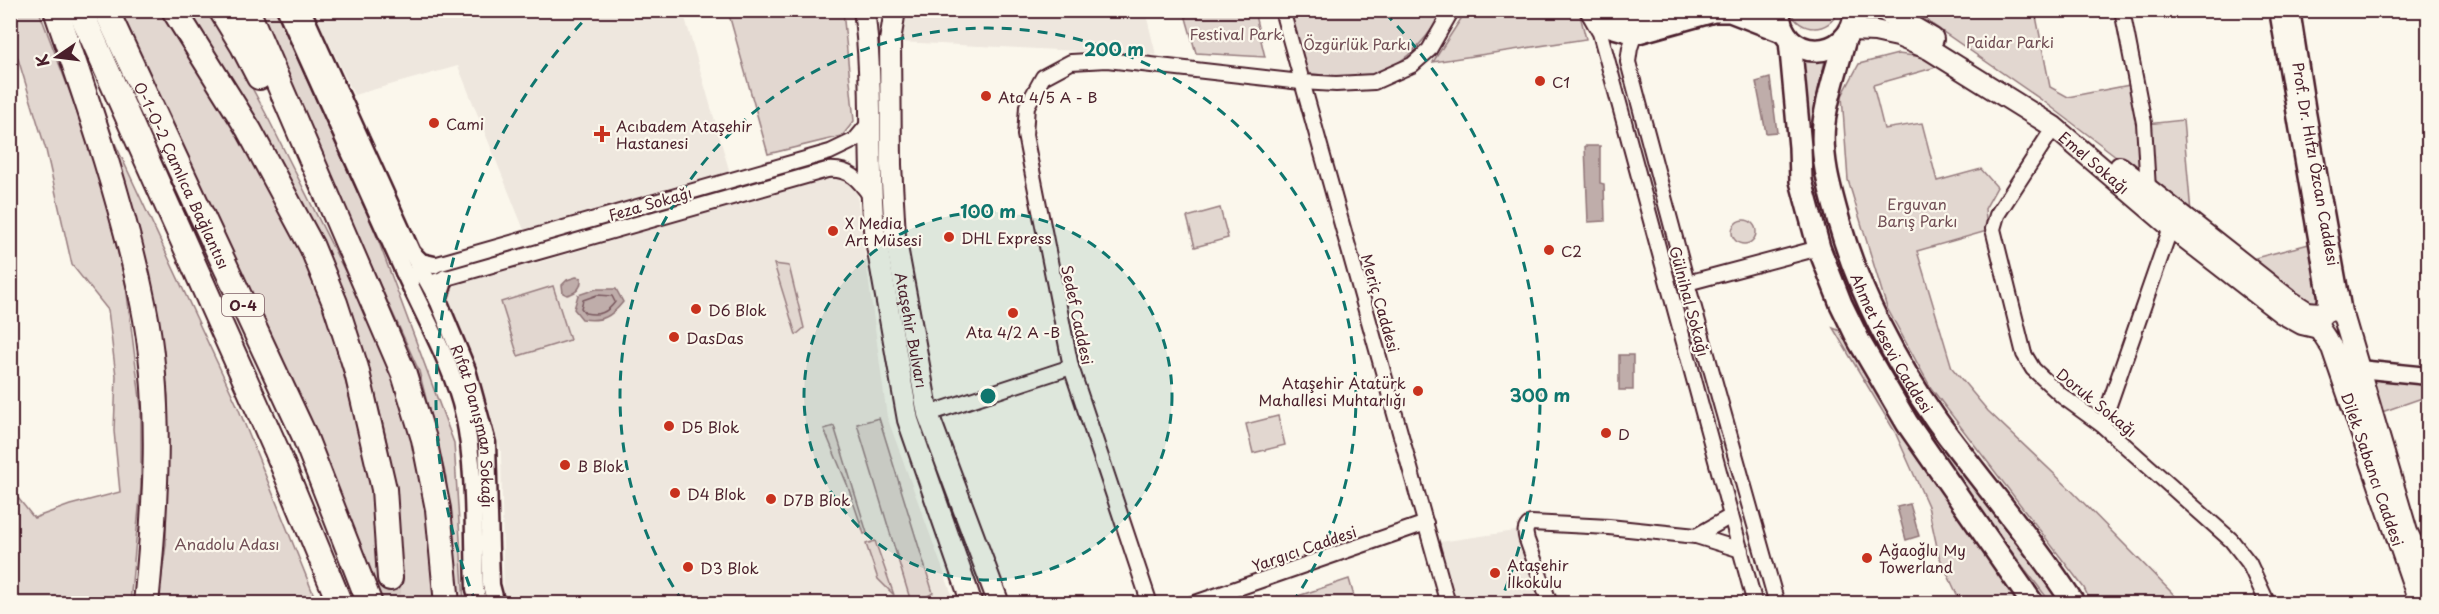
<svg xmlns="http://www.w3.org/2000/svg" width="2439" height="614" viewBox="0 0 2439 614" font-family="'Playpen Sans',sans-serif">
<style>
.built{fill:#eee7de}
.green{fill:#e2d7d0;stroke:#967b7e;stroke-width:1.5}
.water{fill:#bfadaa;stroke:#907477;stroke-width:1.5}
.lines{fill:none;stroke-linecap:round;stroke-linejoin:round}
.shore{stroke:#79585e;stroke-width:1.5}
.motorway-tunnel{stroke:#d8ccc5;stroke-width:24;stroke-dasharray:24 12;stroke-linecap:butt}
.minor-casing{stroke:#4a1f2b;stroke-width:18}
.tertiary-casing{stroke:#4a1f2b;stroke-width:21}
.secondary-casing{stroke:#4a1f2b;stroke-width:24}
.primary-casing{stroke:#4a1f2b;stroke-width:26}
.motorway-casing{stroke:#4a1f2b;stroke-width:28}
.minor{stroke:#fbf7ec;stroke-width:14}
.tertiary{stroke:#fbf7ec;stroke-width:16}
.secondary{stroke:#fbf7ec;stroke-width:20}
.primary{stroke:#fbf7ec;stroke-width:21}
.motorway{stroke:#fbf7ec;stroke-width:24}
.ring{fill:none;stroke:#0f766e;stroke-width:3;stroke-dasharray:10 8}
.poi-dot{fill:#c8321e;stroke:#fbf7ec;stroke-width:2}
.labels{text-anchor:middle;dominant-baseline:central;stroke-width:4.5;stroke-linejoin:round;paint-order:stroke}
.shield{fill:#fbf7ec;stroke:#7f6065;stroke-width:1.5}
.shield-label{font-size:14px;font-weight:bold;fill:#4a1f2b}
.park-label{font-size:15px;fill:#704d54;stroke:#fbf7ec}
.poi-label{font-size:15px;fill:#4a1f2b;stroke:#fbf7ec;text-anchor:start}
.street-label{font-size:15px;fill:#4a1f2b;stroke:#fbf7ec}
.centre{fill:#0f766e;stroke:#fbf7ec;stroke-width:3}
.ring-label{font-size:18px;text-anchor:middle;font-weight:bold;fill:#0f766e;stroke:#fbf7ec;stroke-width:4.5;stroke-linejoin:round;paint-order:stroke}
</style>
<rect width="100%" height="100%" fill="#fbf7ec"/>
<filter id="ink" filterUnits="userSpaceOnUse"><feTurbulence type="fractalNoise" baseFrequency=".0167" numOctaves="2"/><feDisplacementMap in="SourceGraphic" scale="12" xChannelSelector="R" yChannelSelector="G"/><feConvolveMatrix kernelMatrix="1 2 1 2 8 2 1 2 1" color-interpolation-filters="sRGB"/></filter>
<g filter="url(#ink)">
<!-- built -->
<g class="built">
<path d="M1145,10L1156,55L899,42L909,11Z"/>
<path d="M314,11H683L730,173L524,230L458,66L354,95Z"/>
<path d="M839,174L855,180L887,417L955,603H504L501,452L487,401L443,294L463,281L540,262Z"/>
<path d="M1529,529L1561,603H1450L1433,543Z"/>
</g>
<!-- green -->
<g class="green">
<path d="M11,11H39L95,158L126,286L141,407V487L130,603H11L10,488L34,518L70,505L120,492L114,431L116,376L108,310L72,265L46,150L11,36Z"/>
<path d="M119,11H163L242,131L292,230L331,325L371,482L381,537L383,578L402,579C402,558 399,536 398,515C380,332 287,162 187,11H211L266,114L390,361L421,472L437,603H384L262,315L187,160Z"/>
<path d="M256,11H276L374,229L454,443L464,603H456L446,477L419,371Z"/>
<path d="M728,11H843L854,121L842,136L768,154Z"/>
<path d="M1184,11H1254L1265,57L1196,53Z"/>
<path d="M1288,11H1444C1427,39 1403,69 1369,75C1348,79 1325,75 1304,73Z"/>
<path d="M1466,11H1579L1586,39L1433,62Z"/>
<path d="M1790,11H1838C1829,34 1799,33 1790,11Z"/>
<path d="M1913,11H2035L2050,87L2068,97L2140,83L2147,124L2183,120L2191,213L2046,103Z"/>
<path d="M1898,54L1948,60L1933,68L1873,85L1884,129L1922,123L1937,181L1981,169L1997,187L1985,209L1987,231L1917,251L1952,368L1988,411L2068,487L2177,598L2179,603H2091L2084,588L1931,388L1887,308L1848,180L1842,96L1859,64Z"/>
<path d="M1793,55L1826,56L1815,104L1813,140L1881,348L1918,416L2045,575L2064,603H2051L1914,424L1852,307L1830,248L1805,155Z"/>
<path d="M99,109L237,405L317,603H158L166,545L168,396L150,287Z"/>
<path d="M1220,208L1228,238L1195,247L1187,217Z"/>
<circle cx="1744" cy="232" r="12"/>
<path d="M2313,243L2326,307L2310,311L2251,259Z"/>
<path d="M774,264L789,266L804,328L796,335Z"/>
<path d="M553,286L570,340L518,356L501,302Z"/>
<path d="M1833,328L1843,332L2026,603H1961L1939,556L1928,506L1895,432Z"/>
<path d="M2364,374L2428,378V396L2379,413Z"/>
<path d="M1278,416L1285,445L1253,453L1246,424Z"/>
<path d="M879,418L933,593L923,599L911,602L857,424Z"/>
<path d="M834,426L867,533L864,534L847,484L824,429Z"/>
<path d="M875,541L894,595L878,579L866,544Z"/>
<path d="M1349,579L1356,603H1277Z"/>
</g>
<!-- water -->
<g class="water">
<path d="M1770,78L1777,132L1766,133L1756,82Z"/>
<path d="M1585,146H1600V183L1604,184L1605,221L1588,222Z"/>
<path d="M576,277L581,278C582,288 576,293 567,295L563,293L562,285L567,280Z"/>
<path d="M596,289H616L623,302C611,317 602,322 582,319L574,309L578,295Z"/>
<rect x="1619" y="355" width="14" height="35"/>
<path d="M1910,504L1919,536L1906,540L1897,507Z"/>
</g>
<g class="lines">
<!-- shore -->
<path class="shore" d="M597,295L612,296L615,302C607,313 599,316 585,313L581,308L583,300Z"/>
<!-- motorway-tunnel -->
<path class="motorway-tunnel" d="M388,604L390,578"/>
<defs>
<g id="minor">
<path d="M1282,10L1448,604"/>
<path d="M2122,10L2144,123L2148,189"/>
<path d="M1588,12L1600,33L1755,604"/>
<path d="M1635,33L1630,48L1628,62L1687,283L1777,604"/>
<path d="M2054,127L1997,215L1993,229L2024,354L2033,369L2062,396L2102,425L2231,540L2249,563L2268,604"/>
<path d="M434,265L830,152L855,140L870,122"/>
<path d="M436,281L827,170C850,168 859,180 871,197"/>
<path d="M1687,283L1819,248"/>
<path d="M928,414L1071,367"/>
<path d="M2102,425L2171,227"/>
<path d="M1696,536L1731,516"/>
<path d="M1150,604L1071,367L1025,135L1027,106L1043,77L1071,62L1107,60L1301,82L1336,84L1374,82L1412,65L1429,50L1452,10"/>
<path d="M1192,604L1426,523"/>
<path d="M1550,604L1527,540C1525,533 1524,528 1531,523L1609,527L1696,536L1741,550"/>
</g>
<g id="tertiary">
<path d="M286,10L404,272L411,278"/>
<path d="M302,10L412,253L421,262L434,265"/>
<path d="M2278,10L2327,296L2326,310"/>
<path id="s1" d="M2291,10L2307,112L2344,318"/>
<path id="s2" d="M412,253L438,300L467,370L487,443L491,585L496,604"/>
<path d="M404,272C425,318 453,366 464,415C476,471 473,532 475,589L479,604"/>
<path d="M438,300L445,278"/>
<path d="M2359,369L2428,376"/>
</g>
<g id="secondary">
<path d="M864,10C874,83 867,156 874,229L908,420L972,604"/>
<path id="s3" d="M895,10L890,41L891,165L895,236L928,414L999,604"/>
<path d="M1883,10L1933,39"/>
<path id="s4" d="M1851,30L1875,31L1898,36L1929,49L2054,127L2171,227L2282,313L2302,324L2319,328"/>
<path d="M2120,167L2290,301L2307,312L2320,313"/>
<path d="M2420,604L2332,348L2319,328L2318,320L2326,310L2339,311L2344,318L2407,532L2428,576"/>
</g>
<g id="primary">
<path d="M1595,10L1610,26L1635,33L1714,11H1730L1784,32"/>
<path d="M1613,10L1629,18L1661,10"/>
<path d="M1779,10C1778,62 1852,65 1856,10"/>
<path id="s5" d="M1845,39C1838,65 1827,96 1824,123C1820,156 1830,190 1839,222C1859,292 1895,362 1937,421C1982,483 2033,540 2074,604"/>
<path d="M1790,40L1800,147L1801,181L1819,248L1841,304L1859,341L1907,423L2033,604"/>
</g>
<g id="motorway">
<path d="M56,10C89,106 123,204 143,303C163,402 156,504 146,604"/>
<path d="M80,10L276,449L340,604"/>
<path id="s6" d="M106,10L304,435L370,604"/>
<path d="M174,10L249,130L312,247L335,303L356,368L384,489L390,578"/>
<path d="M221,10L243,46L259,77"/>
<path d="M247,10L404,374L424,439L438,509L447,604"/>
</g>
</defs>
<!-- minor casing -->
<use href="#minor" class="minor-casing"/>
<!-- tertiary casing -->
<use href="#tertiary" class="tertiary-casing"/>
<!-- secondary casing -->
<use href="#secondary" class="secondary-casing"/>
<!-- primary casing -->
<use href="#primary" class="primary-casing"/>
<!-- motorway casing -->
<use href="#motorway" class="motorway-casing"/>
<!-- minor -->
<use href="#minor" class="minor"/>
<!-- tertiary -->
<use href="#tertiary" class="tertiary"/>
<!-- secondary -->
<use href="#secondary" class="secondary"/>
<!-- primary -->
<use href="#primary" class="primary"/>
<!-- motorway -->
<use href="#motorway" class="motorway"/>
</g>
</g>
<!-- distance rings -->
<circle cx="988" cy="396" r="184" fill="#0f766e" fill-opacity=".12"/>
<g class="ring">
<circle cx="988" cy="396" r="184"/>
<path d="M683 602A368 368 0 1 1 1293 602"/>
<path d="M476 603A552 552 0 0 1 591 13M1385 13A552 552 0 0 1 1500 603"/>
</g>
<!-- markers -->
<g class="poi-dot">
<circle cx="1540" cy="81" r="6"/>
<circle cx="986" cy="96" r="6"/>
<circle cx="434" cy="123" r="6"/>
<path d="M599 125h6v6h6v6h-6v6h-6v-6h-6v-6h6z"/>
<circle cx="833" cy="231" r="6"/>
<circle cx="949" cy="237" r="6"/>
<circle cx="1549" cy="250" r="6"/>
<circle cx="696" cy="309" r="6"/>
<circle cx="1013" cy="313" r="6"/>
<circle cx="674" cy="337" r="6"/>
<circle cx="1418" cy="391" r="6"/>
<circle cx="669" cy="426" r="6"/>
<circle cx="1606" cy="433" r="6"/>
<circle cx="565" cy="465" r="6"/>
<circle cx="675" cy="493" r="6"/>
<circle cx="771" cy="499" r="6"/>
<circle cx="1867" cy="558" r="6"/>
<circle cx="688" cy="567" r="6"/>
<circle cx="1495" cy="573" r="6"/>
</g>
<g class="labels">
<!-- shield labels -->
<rect class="shield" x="222" y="294" width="42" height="22" rx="4.5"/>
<g class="shield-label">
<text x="243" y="305">O-4</text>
</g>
<!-- park labels -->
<g class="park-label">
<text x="1236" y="33">Festival Park</text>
<text x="2010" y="41">Paidar Parki</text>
<text x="1357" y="43">Özgürlük Parkı</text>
<text x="1917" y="203">Erguvan<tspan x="1917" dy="17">Barış Parkı</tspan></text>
<text x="227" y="543">Anadolu Adası</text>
</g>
<!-- poi labels -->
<g class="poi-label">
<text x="1552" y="81">C1</text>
<text x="998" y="96">Ata 4/5 A - B</text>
<text x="446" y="123">Cami</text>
<text x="616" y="125">Acıbadem Ataşehir<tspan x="616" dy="17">Hastanesi</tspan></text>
<text x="845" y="222">X Media<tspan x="845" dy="17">Art Müsesi</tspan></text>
<text x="961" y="237">DHL Express</text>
<text x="1561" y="250">C2</text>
<text x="708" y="309">D6 Blok</text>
<text x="1013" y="331" text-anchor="middle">Ata 4/2 A -B</text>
<text x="686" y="337">DasDas</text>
<text x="1406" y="382" text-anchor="end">Ataşehir Atatürk<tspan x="1406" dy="17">Mahallesi Muhtarlığı</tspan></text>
<text x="681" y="426">D5 Blok</text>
<text x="1618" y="433">D</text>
<text x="577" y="465">B Blok</text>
<text x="687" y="493">D4 Blok</text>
<text x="783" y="499">D7B Blok</text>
<text x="1879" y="549">Ağaoğlu My<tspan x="1879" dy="17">Towerland</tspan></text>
<text x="1507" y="564">Ataşehir<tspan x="1507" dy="17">İlkokulu</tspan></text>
<text x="700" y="567">D3 Blok</text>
</g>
<!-- street labels -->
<g class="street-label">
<text stroke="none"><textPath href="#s4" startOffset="282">Emel Sokağı</textPath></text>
<text stroke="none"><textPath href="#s1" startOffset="156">Prof. Dr. Hıfzı Özcan Caddesi</textPath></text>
<text stroke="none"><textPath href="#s6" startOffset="182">O-1-O-2 Çamlıca Bağlantısı</textPath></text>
<text transform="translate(650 203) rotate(-16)">Feza Sokağı</text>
<text transform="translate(1690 301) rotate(75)">Gülnihal Sokağı</text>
<text transform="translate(1381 303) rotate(74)">Meriç Caddesi</text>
<text transform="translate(1078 315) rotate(78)">Sedef Caddesi</text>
<text stroke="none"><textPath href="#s3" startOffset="322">Ataşehir Bulvarı</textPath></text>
<text stroke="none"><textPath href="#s5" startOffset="320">Ahmet Yesevi Caddesi</textPath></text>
<text transform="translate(2097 402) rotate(39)">Doruk Sokağı</text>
<text stroke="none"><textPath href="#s2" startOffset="186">Rıfat Danışman Sokağı</textPath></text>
<text transform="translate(2373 469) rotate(71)">Dilek Sabancı Caddesi</text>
<text transform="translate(1304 548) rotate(-19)">Yargıcı Caddesi</text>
</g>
</g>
<circle cx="988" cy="396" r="9" class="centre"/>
<g class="ring-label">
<text x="1114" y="56">200 m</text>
<text x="988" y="218">100 m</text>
<text x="1540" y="402">300 m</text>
</g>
<!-- margin -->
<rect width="2439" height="614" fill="none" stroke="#fbf7ec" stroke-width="36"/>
<rect x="18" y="18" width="2403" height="578" fill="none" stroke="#4a1f2b" stroke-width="2" filter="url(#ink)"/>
<!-- north arrow -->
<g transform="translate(57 57) rotate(256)" stroke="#fbf7ec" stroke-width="4.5" paint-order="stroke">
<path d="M0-4.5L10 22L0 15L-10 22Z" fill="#4a1f2b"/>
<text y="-9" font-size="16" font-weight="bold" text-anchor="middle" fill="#4a1f2b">K</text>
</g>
</svg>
